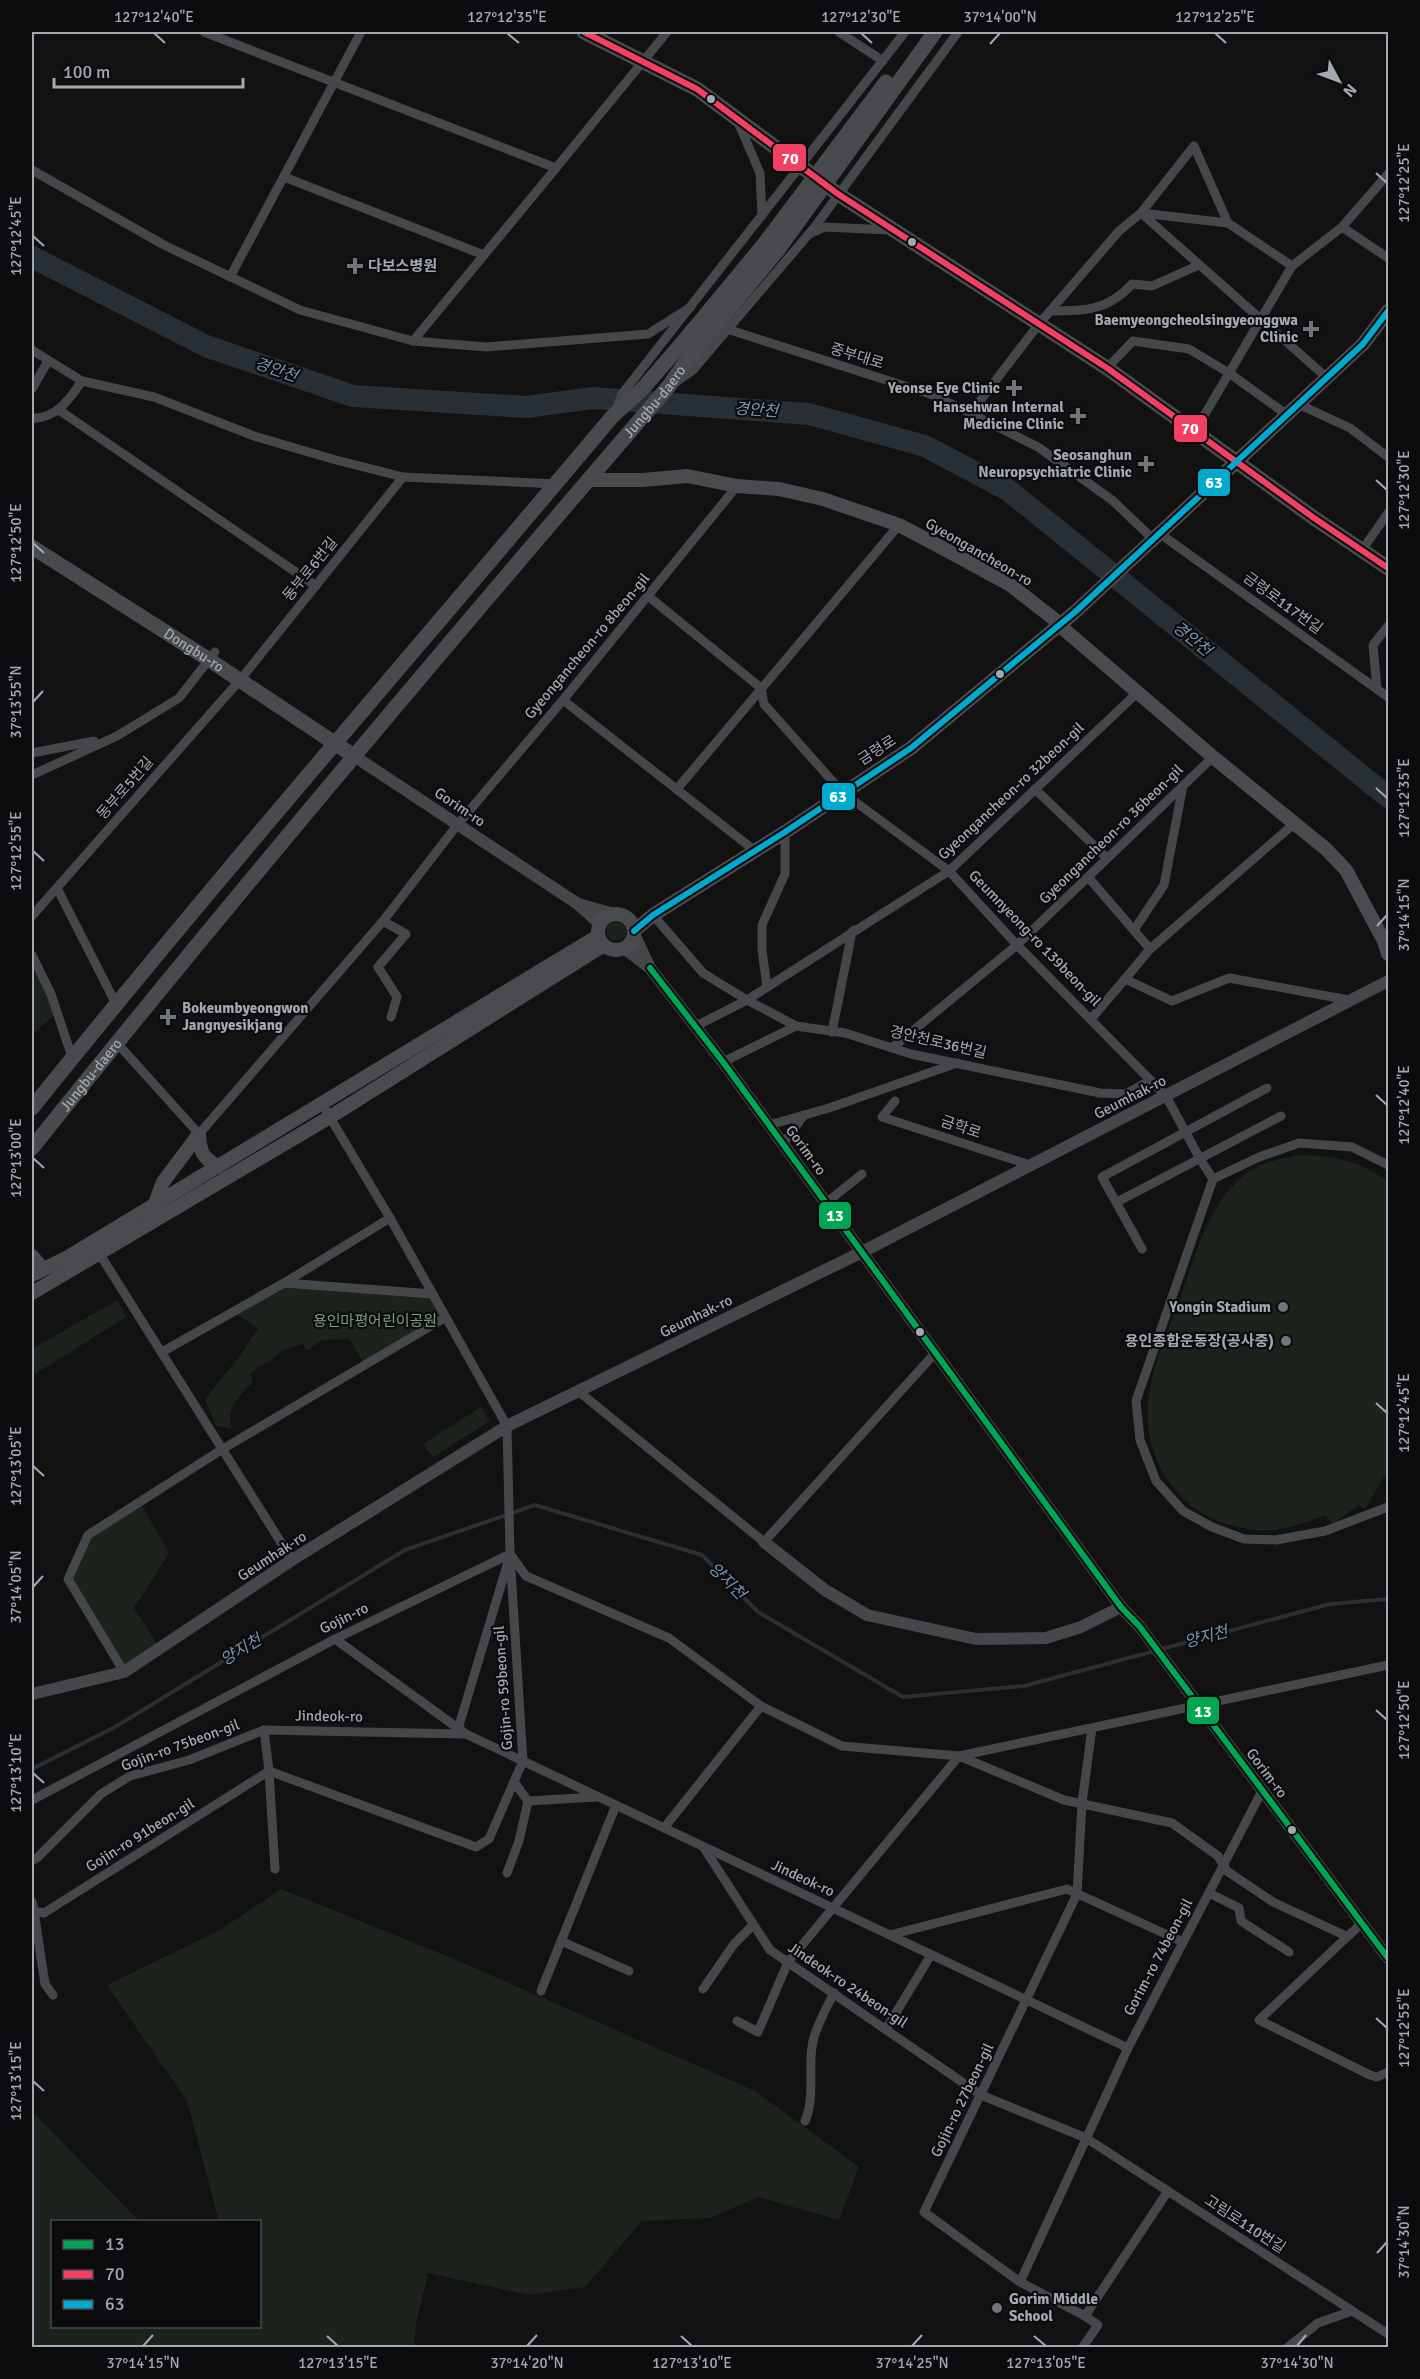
<svg xmlns="http://www.w3.org/2000/svg" width="1420" height="2379" viewBox="0 0 1420 2379" font-family="Signika,'Noto Sans KR',sans-serif">
<style>
.green{fill:#1c221c}
.lines{fill:none;stroke-linecap:round;stroke-linejoin:round}
.stream{stroke:#282f35;stroke-width:4}
.river{stroke:#282f35;stroke-width:22}
.minor{stroke:#46474b;stroke-width:9}
.tertiary{stroke:#46474b;stroke-width:12}
.secondary{stroke:#4a4b4f;stroke-width:14}
.primary{stroke:#484a4d;stroke-width:15}
.primary-bridge{stroke:#484a4d;stroke-width:15}
.bus-1-casing{stroke:#0c0c0e;stroke-width:10}
.bus-2-casing{stroke:#0c0c0e;stroke-width:10}
.bus-3-casing{stroke:#0c0c0e;stroke-width:10}
.bus-1{stroke:#00a651;stroke-width:6}
.bus-2{stroke:#f24062;stroke-width:6}
.bus-3{stroke:#00a9ce;stroke-width:6}
.ticks{fill:none;stroke:#a3a8b3;stroke-width:2}
.bus-dot{fill:#a3a8b3;stroke:#0c0c0e;stroke-width:2}
.poi-dot{fill:#70747b;stroke:#0c0c0e;stroke-width:2}
.labels{text-anchor:middle;dominant-baseline:central;stroke-width:4.5;stroke-linejoin:round;paint-order:stroke}
.poi-label{font-size:15px;font-weight:bold;fill:#a3a8b3;stroke:#0c0c0e;text-anchor:end}
.street-label{font-size:15px;fill:#a3a8b3;stroke:#0c0c0e}
.park-label{font-size:15px;fill:#799e7c;stroke:#0c0c0e}
.water-label{font-size:16px;font-style:italic;fill:#7996af;stroke:#0c0c0e}
.line-badge{stroke:#0c0c0e;stroke-width:2}
.badge-label{font-size:16px;text-anchor:middle;font-weight:bold;fill:#fff}
.neatline{fill:none;stroke:#a3a8b3;stroke-width:2}
.ticks-label{font-size:15px;text-anchor:middle;fill:#a3a8b3}
</style>
<rect width="100%" height="100%" fill="#121212"/>
<!-- green -->
<g class="green">
<circle cx="616" cy="931" r="10"/>
<path d="M32,956L58,1011L32,1035Z"/>
<path d="M1300,1155C1338,1156 1356,1160 1388,1181V1470L1365,1509L1359,1505L1332,1524L1326,1515C1305,1523 1284,1530 1260,1531C1253,1531 1245,1528 1238,1527C1180,1515 1143,1461 1148,1403C1152,1364 1170,1327 1183,1290C1197,1251 1209,1206 1241,1178C1257,1163 1279,1159 1300,1155Z"/>
<path d="M284,1283L433,1294L446,1317L365,1365L349,1339L322,1340L307,1351L303,1344L284,1350L250,1374L253,1382C238,1397 226,1407 232,1429L216,1426L205,1399L242,1353L258,1328L233,1312Z"/>
<path d="M117,1300L126,1317L32,1376V1349Z"/>
<path d="M481,1407L490,1421L433,1457L423,1444Z"/>
<path d="M140,1502L169,1553L134,1608L160,1648L124,1672L68,1579L88,1535Z"/>
<path d="M281,1889L454,1959L755,2091L859,2167L839,2220L758,2197L710,2218L642,2221L585,2287L529,2295L428,2273L416,2323L414,2347H32V2111L139,2221L52,2222V2326H260V2222L219,2221L187,2101L107,1985L218,1931Z"/>
</g>
<g class="lines">
<!-- stream -->
<path class="stream" d="M32,1769L115,1727L405,1550L535,1505L702,1555L758,1612L903,1697L1024,1686L1330,1604L1388,1599"/>
<!-- river -->
<path class="river" d="M32,257L206,346L353,396L526,407L593,398L809,414L925,446L1008,490L1388,797"/>
<!-- minor -->
<g class="minor">
<path d="M204,32L556,168L667,32"/>
<path d="M839,32L883,61"/>
<path d="M738,122L760,173L762,216"/>
<path d="M32,170L164,245L300,310L413,341L486,347L648,334L691,307"/>
<path d="M284,177L484,255"/>
<path d="M1141,213L1326,377"/>
<path d="M1141,213L1228,223"/>
<path d="M1342,227L1388,258"/>
<path d="M809,234L825,227L890,230"/>
<path d="M230,277L361,32"/>
<path d="M1050,311C1084,311 1108,311 1132,284L1152,286L1199,265"/>
<path d="M727,329L933,395L1038,447L1112,500L1153,539"/>
<path d="M413,341L556,168"/>
<path d="M32,350L82,381L154,397L254,436L336,460L403,477L558,484"/>
<path d="M1107,368L1133,341L1189,349L1229,373L1286,414"/>
<path d="M676,382L693,370L814,228L958,32"/>
<path d="M32,389L48,361"/>
<path d="M1298,404L1350,428L1388,457"/>
<path d="M59,410L316,586"/>
<path d="M616,410L622,394L905,32"/>
<path d="M970,414L1038,325L1119,231L1141,213L1194,146L1228,223L1292,266"/>
<path d="M32,418C56,419 70,399 82,381"/>
<path d="M1195,431L1292,266L1342,227L1388,174"/>
<path d="M1159,533L1388,697"/>
<path d="M1362,550L1388,513"/>
<path d="M648,596L761,688L764,704L842,792L949,871L1017,945L1166,1096L1200,1159L1213,1179"/>
<path d="M1377,689L1373,645L1388,626"/>
<path d="M563,700L754,850"/>
<path d="M32,753L94,741"/>
<path d="M32,775L117,736L179,698L215,652"/>
<path d="M677,789L899,525"/>
<path d="M1035,789L1107,858"/>
<path d="M1088,877L1150,949L1125,979L1172,1001L1229,978L1349,1000"/>
<path d="M57,888L116,1004"/>
<path d="M653,915L703,973L747,1000L796,1026"/>
<path d="M32,916L240,680L403,477"/>
<path d="M383,921L406,934L378,967L397,997L391,1017"/>
<path d="M1134,930L1164,885L1183,785"/>
<path d="M1150,949L1296,822"/>
<path d="M32,955L51,994L72,1057"/>
<path d="M767,987L762,950V925L785,874V832"/>
<path d="M1091,1019L1125,979"/>
<path d="M696,1026L747,1000L949,871L1138,692"/>
<path d="M832,1032L852,932L854,930"/>
<path d="M116,1042L199,1134L383,921L458,824L563,700L737,486"/>
<path d="M892,1048L1017,945L1213,757"/>
<path d="M723,1062L796,1026L845,1033L911,1054L1100,1093L1126,1094L1151,1080"/>
<path d="M895,1101L882,1117L1030,1165"/>
<path d="M769,1125L829,1108L957,1063"/>
<path d="M783,1144L804,1115"/>
<path d="M1388,1165L1352,1147L1299,1143L1259,1157L1213,1179L1136,1401L1140,1440L1156,1481L1183,1511L1212,1527L1244,1539L1276,1540L1325,1531L1388,1507"/>
<path d="M1117,1202L1281,1116"/>
<path d="M826,1203L862,1174"/>
<path d="M390,1218L284,1283L433,1294"/>
<path d="M1142,1249L1102,1177L1267,1088"/>
<path d="M99,1253L292,1560"/>
<path d="M162,1352L284,1283"/>
<path d="M578,1391L764,1542L936,1352"/>
<path d="M510,1554L526,1576L669,1638L761,1706L842,1746L959,1756L1388,1665"/>
<path d="M335,1639L466,1734L1128,2048"/>
<path d="M124,1672L68,1579L88,1535L221,1450L446,1317"/>
<path d="M1092,1728L1082,1803L1077,1894L924,2212L1020,2282L1085,2316L1168,2191"/>
<path d="M458,1729L508,1562"/>
<path d="M264,1730L269,1771L275,1869"/>
<path d="M514,1782L528,1801L597,1797"/>
<path d="M32,1800L335,1639L510,1554"/>
<path d="M664,1828L761,1706"/>
<path d="M704,1848L770,1950L981,2095L1086,2138L1388,2334"/>
<path d="M32,1861L37,1858L101,1794L130,1776L189,1760L264,1730L464,1734"/>
<path d="M507,1873L519,1841L528,1801"/>
<path d="M1209,1893L1239,1908L1241,1921L1289,1952"/>
<path d="M32,1902L34,1911L44,1913L269,1771L476,1847L489,1839L523,1761L510,1554L507,1426L390,1218L322,1104"/>
<path d="M34,1911L45,1984L53,1995"/>
<path d="M1363,1922L1259,2020L1370,2075L1377,2077L1388,2072"/>
<path d="M890,1935L1067,1889L1183,1942"/>
<path d="M561,1941L629,1971"/>
<path d="M703,1989L734,1944L753,1925"/>
<path d="M541,1991L616,1805"/>
<path d="M737,2021L758,2032L788,1962L959,1756L1064,1800L1172,1823L1218,1856L1227,1871L1273,1902L1346,1936"/>
<path d="M886,2029L931,1955"/>
<path d="M805,2121C816,2095 807,2068 813,2041C817,2024 826,2009 834,1993"/>
<path d="M1020,2282L1128,2048L1262,1791"/>
<path d="M1082,2348L1098,2325L1085,2316"/>
<path d="M1287,2348L1318,2323L1352,2311"/>
</g>
<!-- tertiary -->
<g class="tertiary">
<path d="M354,756L578,904"/>
<path d="M600,924L578,904L614,914"/>
<path d="M624,948L650,968L634,934"/>
<path d="M650,968L723,1062L1121,1607L1140,1627L1388,1958"/>
<path d="M764,1542L825,1590L867,1615L976,1639L1046,1638L1081,1627L1121,1607"/>
<path d="M32,1694L124,1672L292,1560L507,1426L862,1252L1388,981"/>
</g>
<!-- secondary -->
<g class="secondary">
<path d="M589,480H643L687,476L737,486L779,489L823,499L899,525L935,544L1009,584L1054,619L1066,631L1213,757L1326,849L1346,870L1384,941L1388,954"/>
<circle cx="616" cy="932" r="18"/>
<path d="M634,931L653,915L785,832L911,748L1075,612L1363,344L1388,311"/>
<path d="M154,1206L163,1182L199,1134C200,1152 202,1157 218,1167"/>
<path d="M32,1256L43,1269"/>
<path d="M32,1275L68,1257L598,936"/>
<path d="M32,1293L330,1117L604,945"/>
</g>
<!-- primary -->
<g class="primary">
<path d="M584,32L697,89L838,194L1107,368L1314,518L1388,568"/>
<path id="s1" d="M32,547L208,659L354,756"/>
<path d="M32,1108C220,874 418,648 611,418C621,407 634,398 644,387C686,340 725,291 765,243"/>
<path id="s2" d="M32,1148C239,890 453,637 669,386L684,364L777,251"/>
</g>
<!-- primary-bridge -->
<g class="primary-bridge">
<path d="M765,243L886,82"/>
<path d="M777,251L935,32"/>
</g>
<defs>
<path id="bus-1" d="M650,968L723,1062L1121,1607L1140,1627L1388,1958"/>
<path id="bus-2" d="M584,32L697,89L838,194L1107,368L1314,518L1388,568"/>
<path id="bus-3" d="M634,931L653,915L785,832L911,748L1075,612L1363,344L1388,311"/>
</defs>
<!-- bus-1 casing -->
<use href="#bus-1" class="bus-1-casing"/>
<!-- bus-2 casing -->
<use href="#bus-2" class="bus-2-casing"/>
<!-- bus-3 casing -->
<use href="#bus-3" class="bus-3-casing"/>
<!-- bus-1 -->
<use href="#bus-1" class="bus-1"/>
<!-- bus-2 -->
<use href="#bus-2" class="bus-2"/>
<!-- bus-3 -->
<use href="#bus-3" class="bus-3"/>
</g>
<!-- ticks -->
<path class="ticks" d="M154,33L165,43M507,33L519,43M861,33L872,43M1215,33L1226,43M990,44L1000,33M1376,173L1387,183M33,236L44,246M1376,480L1387,490M33,543L44,553M33,702L43,691M1376,788L1387,798M33,851L44,861M1377,926L1387,915M1376,1095L1387,1105M33,1158L44,1168M1376,1403L1387,1413M33,1466L44,1476M33,1587L43,1576M1376,1710L1387,1720M33,1773L44,1783M1376,2018L1387,2028M33,2081L44,2091M1377,2253L1387,2242M327,2336L338,2346M681,2336L692,2346M1034,2336L1046,2346M143,2346L153,2335M527,2346L537,2335M912,2346L922,2335M1297,2346L1306,2335"/>
<!-- markers -->
<g class="bus-dot">
<circle cx="711" cy="99" r="5"/>
<circle cx="912" cy="242" r="5"/>
<circle cx="1000" cy="674" r="5"/>
<circle cx="920" cy="1332" r="5"/>
<circle cx="1292" cy="1830" r="5"/>
</g>
<g class="poi-dot">
<path d="M352 257h6v6h6v6h-6v6h-6v-6h-6v-6h6z"/>
<path d="M1308 320h6v6h6v6h-6v6h-6v-6h-6v-6h6z"/>
<path d="M1011 379h6v6h6v6h-6v6h-6v-6h-6v-6h6z"/>
<path d="M1075 407h6v6h6v6h-6v6h-6v-6h-6v-6h6z"/>
<path d="M1143 455h6v6h6v6h-6v6h-6v-6h-6v-6h6z"/>
<path d="M165 1008h6v6h6v6h-6v6h-6v-6h-6v-6h6z"/>
<circle cx="1283" cy="1307" r="6"/>
<circle cx="1286" cy="1341" r="6"/>
<circle cx="997" cy="2308" r="6"/>
</g>
<g class="labels">
<!-- poi labels -->
<g class="poi-label">
<text x="368" y="266" text-anchor="start">다보스병원</text>
<text x="1298" y="320">Baemyeongcheolsingyeonggwa<tspan x="1298" dy="17">Clinic</tspan></text>
<text x="1000" y="388">Yeonse Eye Clinic</text>
<text x="1064" y="407">Hansehwan Internal<tspan x="1064" dy="17">Medicine Clinic</tspan></text>
<text x="1132" y="455">Seosanghun<tspan x="1132" dy="17">Neuropsychiatric Clinic</tspan></text>
<text x="182" y="1008" text-anchor="start">Bokeumbyeongwon<tspan x="182" dy="17">Jangnyesikjang</tspan></text>
<text x="1271" y="1307">Yongin Stadium</text>
<text x="1274" y="1341">용인종합운동장(공사중)</text>
<text x="1009" y="2299" text-anchor="start">Gorim Middle<tspan x="1009" dy="17">School</tspan></text>
</g>
<!-- street labels -->
<g class="street-label">
<text transform="translate(857 356) rotate(17)">중부대로</text>
<text stroke="none"><textPath href="#s2" startOffset="972">Jungbu-daero</textPath></text>
<text transform="translate(979 552) rotate(30)">Gyeongancheon-ro</text>
<text transform="translate(310 569) rotate(-51)">동부로6번길</text>
<text transform="translate(1283 603) rotate(36)">금령로117번길</text>
<text transform="translate(587 646) rotate(-50)">Gyeongancheon-ro 8beon-gil</text>
<text stroke="none"><textPath href="#s1" startOffset="192">Dongbu-ro</textPath></text>
<text transform="translate(877 750) rotate(-33)">금령로</text>
<text transform="translate(125 788) rotate(-49)">동부로5번길</text>
<text transform="translate(1011 791) rotate(-43)">Gyeongancheon-ro 32beon-gil</text>
<text transform="translate(460 807) rotate(34)">Gorim-ro</text>
<text transform="translate(1111 834) rotate(-44)">Gyeongancheon-ro 36beon-gil</text>
<text transform="translate(1035 938) rotate(46)">Geumnyeong-ro 139beon-gil</text>
<text transform="translate(938 1042) rotate(13)">경안천로36번길</text>
<text stroke="none"><textPath href="#s2" startOffset="94">Jungbu-daero</textPath></text>
<text transform="translate(1130 1097) rotate(-27)">Geumhak-ro</text>
<text transform="translate(961 1127) rotate(18)">금학로</text>
<text transform="translate(806 1150) rotate(54)">Gorim-ro</text>
<text transform="translate(696 1316) rotate(-26)">Geumhak-ro</text>
<text transform="translate(272 1556) rotate(-33)">Geumhak-ro</text>
<text transform="translate(344 1618) rotate(-26)">Gojin-ro</text>
<text transform="translate(503 1688) rotate(-94)">Gojin-ro 59beon-gil</text>
<text transform="translate(329 1716) rotate(1)">Jindeok-ro</text>
<text transform="translate(180 1745) rotate(-20)">Gojin-ro 75beon-gil</text>
<text transform="translate(1267 1773) rotate(53)">Gorim-ro</text>
<text transform="translate(140 1835) rotate(-32)">Gojin-ro 91beon-gil</text>
<text transform="translate(803 1878) rotate(25)">Jindeok-ro</text>
<text transform="translate(1158 1957) rotate(-62)">Gorim-ro 74beon-gil</text>
<text transform="translate(848 1985) rotate(34)">Jindeok-ro 24beon-gil</text>
<text transform="translate(962 2100) rotate(-64)">Gojin-ro 27beon-gil</text>
<text transform="translate(1245 2224) rotate(33)">고림로110번길</text>
</g>
<!-- park labels -->
<g class="park-label">
<text x="375" y="1321">용인마평어린이공원</text>
</g>
<!-- water labels -->
<g class="water-label">
<text transform="translate(276 370) rotate(19)">경안천</text>
<text transform="translate(756 410) rotate(4)">경안천</text>
<text transform="translate(1192 639) rotate(39)">경안천</text>
<text transform="translate(727 1581) rotate(45)">양지천</text>
<text transform="translate(1206 1637) rotate(-15)">양지천</text>
<text transform="translate(241 1650) rotate(-31)">양지천</text>
</g>
</g>
<g class="line-badge">
<rect x="772" y="143" width="35" height="29" rx="6" fill="#f24062"/>
<rect x="1173" y="414" width="35" height="29" rx="6" fill="#f24062"/>
<rect x="1197" y="468" width="34" height="29" rx="6" fill="#00a9ce"/>
<rect x="821" y="782" width="35" height="29" rx="6" fill="#00a9ce"/>
<rect x="818" y="1201" width="34" height="29" rx="6" fill="#00a651"/>
<rect x="1186" y="1696" width="34" height="29" rx="6" fill="#00a651"/>
</g>
<g class="badge-label">
<text x="790" y="164">70</text>
<text x="1190" y="434">70</text>
<text x="1214" y="488">63</text>
<text x="838" y="802">63</text>
<text x="835" y="1221">13</text>
<text x="1203" y="1717">13</text>
</g>
<!-- border -->
<rect width="1420" height="2379" fill="none" stroke="#0c0c0e" stroke-width="66"/>
<!-- legend -->
<rect x="51" y="2220" width="210" height="108" fill="#0c0c0e" stroke="#484a50" stroke-width="1.5"/>
<rect x="63" y="2240" width="30" height="9" fill="#00a651" stroke="#484a50" stroke-width="1.5"/>
<text x="105" y="2250" font-size="18" fill="#a3a8b3">13</text>
<rect x="63" y="2270" width="30" height="9" fill="#f24062" stroke="#484a50" stroke-width="1.5"/>
<text x="105" y="2280" font-size="18" fill="#a3a8b3">70</text>
<rect x="63" y="2300" width="30" height="9" fill="#00a9ce" stroke="#484a50" stroke-width="1.5"/>
<text x="105" y="2310" font-size="18" fill="#a3a8b3">63</text>
<!-- north arrow -->
<g transform="translate(1339 81) rotate(131)" stroke="#0c0c0e" stroke-width="4.5" paint-order="stroke">
<path d="M0-4.5L10 22L0 15L-10 22Z" fill="#a3a8b3"/>
<text y="-9" font-size="16" font-weight="bold" text-anchor="middle" fill="#a3a8b3">N</text>
</g>
<!-- scale -->
<path d="M54 78v9h189v-9" fill="none" stroke="#a3a8b3" stroke-width="3"/>
<text x="63" y="78" font-size="18" fill="#a3a8b3" stroke="#0c0c0e" stroke-width="4.5" paint-order="stroke">100 m</text>
<rect x="33" y="33" width="1354" height="2313" class="neatline"/>
<g class="ticks-label">
<text x="154" y="22">127°12'40"E</text>
<text x="507" y="22">127°12'35"E</text>
<text x="861" y="22">127°12'30"E</text>
<text x="1000" y="22">37°14'00"N</text>
<text x="1215" y="22">127°12'25"E</text>
<text transform="translate(1404 183) rotate(-90)" y="5">127°12'25"E</text>
<text transform="translate(16 236) rotate(-90)" y="5">127°12'45"E</text>
<text transform="translate(1404 490) rotate(-90)" y="5">127°12'30"E</text>
<text transform="translate(16 543) rotate(-90)" y="5">127°12'50"E</text>
<text transform="translate(16 702) rotate(-90)" y="5">37°13'55"N</text>
<text transform="translate(1404 798) rotate(-90)" y="5">127°12'35"E</text>
<text transform="translate(16 851) rotate(-90)" y="5">127°12'55"E</text>
<text transform="translate(1404 915) rotate(-90)" y="5">37°14'15"N</text>
<text transform="translate(1404 1105) rotate(-90)" y="5">127°12'40"E</text>
<text transform="translate(16 1158) rotate(-90)" y="5">127°13'00"E</text>
<text transform="translate(1404 1413) rotate(-90)" y="5">127°12'45"E</text>
<text transform="translate(16 1466) rotate(-90)" y="5">127°13'05"E</text>
<text transform="translate(16 1587) rotate(-90)" y="5">37°14'05"N</text>
<text transform="translate(1404 1720) rotate(-90)" y="5">127°12'50"E</text>
<text transform="translate(16 1773) rotate(-90)" y="5">127°13'10"E</text>
<text transform="translate(1404 2028) rotate(-90)" y="5">127°12'55"E</text>
<text transform="translate(16 2081) rotate(-90)" y="5">127°13'15"E</text>
<text transform="translate(1404 2242) rotate(-90)" y="5">37°14'30"N</text>
<text x="143" y="2368">37°14'15"N</text>
<text x="338" y="2368">127°13'15"E</text>
<text x="527" y="2368">37°14'20"N</text>
<text x="692" y="2368">127°13'10"E</text>
<text x="912" y="2368">37°14'25"N</text>
<text x="1046" y="2368">127°13'05"E</text>
<text x="1297" y="2368">37°14'30"N</text>
</g>
</svg>
